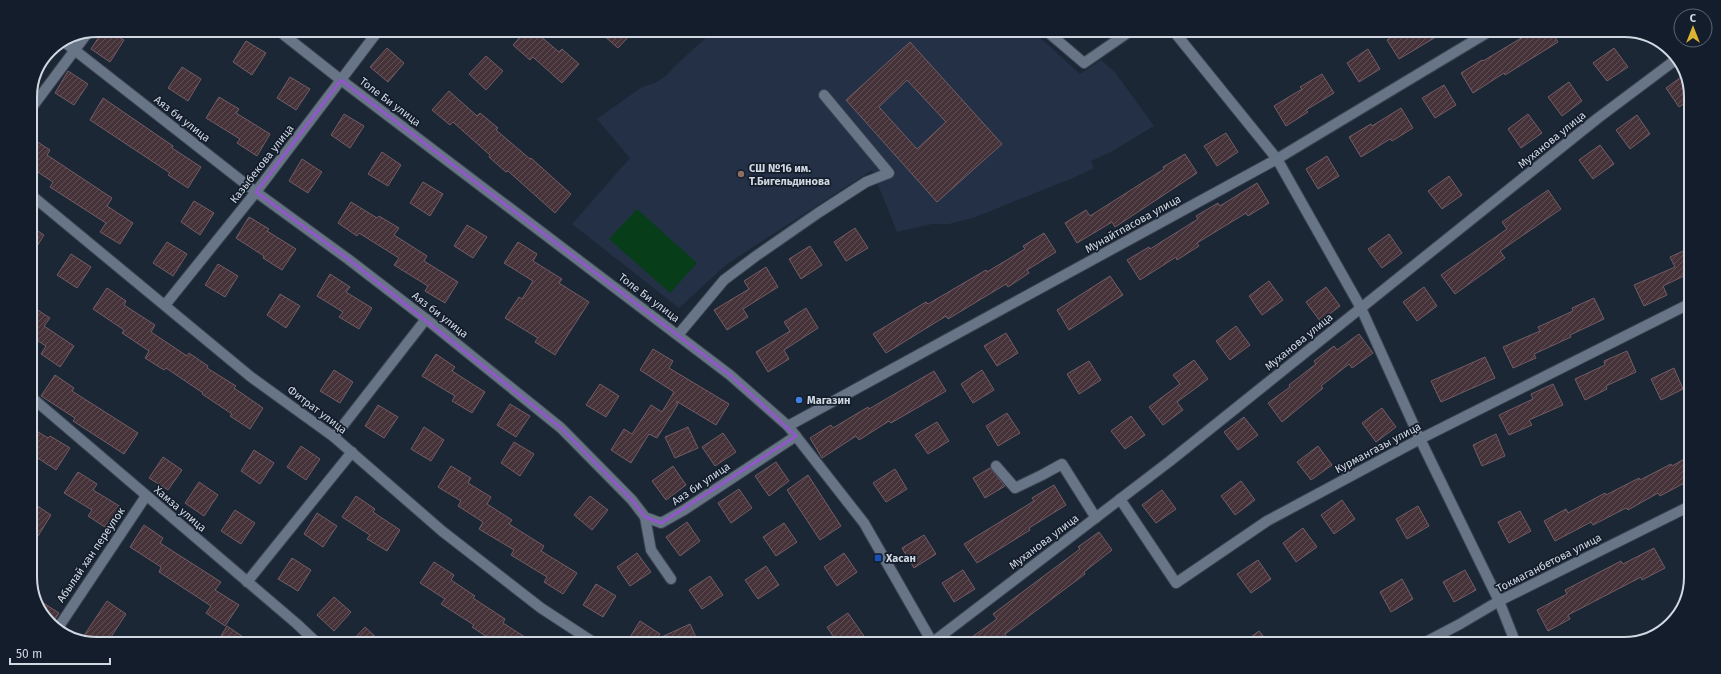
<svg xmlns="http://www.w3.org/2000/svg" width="1721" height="674" viewBox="0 0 1721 674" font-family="'Fira Sans',sans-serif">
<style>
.built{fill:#233045}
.pitch{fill:#083d19}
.building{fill:url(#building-hatch);stroke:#735c64;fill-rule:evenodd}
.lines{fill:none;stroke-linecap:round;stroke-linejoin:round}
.minor-casing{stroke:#3b4350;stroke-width:12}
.minor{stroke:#687587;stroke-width:10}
.marked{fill:none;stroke:#9057c8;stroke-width:3;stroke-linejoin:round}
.education-dot{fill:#8d6e63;stroke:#131d2b;stroke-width:1.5}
.shop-dot{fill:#3f7fe0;stroke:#131d2b;stroke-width:1.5}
.transit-dot{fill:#1a4fb4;stroke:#131d2b;stroke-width:1.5}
.labels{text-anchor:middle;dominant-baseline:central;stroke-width:3.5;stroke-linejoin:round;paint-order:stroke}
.street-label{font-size:11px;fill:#d1d8e2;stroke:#131d2b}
.poi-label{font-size:11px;font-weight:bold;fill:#d1d8e2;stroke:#131d2b;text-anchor:start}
.rim{fill:none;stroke:#d1d8e2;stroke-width:2}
</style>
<defs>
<pattern id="building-hatch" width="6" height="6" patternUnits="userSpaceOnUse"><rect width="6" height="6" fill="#463239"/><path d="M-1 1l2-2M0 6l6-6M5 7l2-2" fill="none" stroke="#604f55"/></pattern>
</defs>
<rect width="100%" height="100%" fill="#1c2736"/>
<!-- built -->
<path class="built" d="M710,34H1036L1080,74L1101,60L1115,72L1154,126L1111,152L1091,161L1094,168L1073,178L973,218L949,224H932L897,232L872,170L727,264L679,308L572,224L630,158L597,119L642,87L655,83L666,76L675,66Z"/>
<!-- pitch -->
<path class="pitch" d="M637,209L697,263L670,293L609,239Z"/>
<!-- building -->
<g class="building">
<path d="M1396,34H1441L1399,59L1387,40Z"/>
<path d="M1528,34H1553L1558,42L1505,75L1504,73L1473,93L1461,73L1482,60L1483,61Z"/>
<path d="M100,35H115L124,40L110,62L91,49Z"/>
<path d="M522,35H539L559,52L562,49L579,64L562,83L533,57L530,60L513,45Z"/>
<path d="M603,35H630L618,48Z"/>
<path d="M246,41L266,53L252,75L233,62Z"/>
<path d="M910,42L1002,144L937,202L846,100ZM907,80L946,122L917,149L879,107Z"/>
<path d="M387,48L404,63L388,82L370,67Z"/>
<path d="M1614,48L1628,67L1607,81L1593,63Z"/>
<path d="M1368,49L1380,69L1359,82L1347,63Z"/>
<path d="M486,56L503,71L486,90L469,74Z"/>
<path d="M182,67L201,79L188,101L168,88Z"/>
<path d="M68,71L88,84L74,105L55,93Z"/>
<path d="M1322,74L1334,93L1306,110L1308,112L1286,126L1274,106L1302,89L1300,87Z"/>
<path d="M1684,75L1691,92V99L1679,107L1666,88Z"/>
<path d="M290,77L310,89L296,110L277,98Z"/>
<path d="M1569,82L1582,101L1562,116L1548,97Z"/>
<path d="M1444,85L1456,105L1435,118L1422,98Z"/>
<path d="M449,91L477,116L480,113L498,128L496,130L530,159L531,158L571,194L555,213L508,171L506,172L489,157L490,155L453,122L450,125L432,110Z"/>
<path d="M219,97L239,109L236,113L270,134L257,156L237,143L240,139L206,118Z"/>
<path d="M103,98L173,146L172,148L201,167L188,188L168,175L170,173L90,120Z"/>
<path d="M1401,108L1413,128L1392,141L1390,139L1361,157L1349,137L1371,124L1372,126Z"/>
<path d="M344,114L364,126L350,148L331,135Z"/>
<path d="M1528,114L1542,133L1521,148L1508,129Z"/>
<path d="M1637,115L1650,134L1630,149L1616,130Z"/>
<path d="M1226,133L1238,152L1217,166L1204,146Z"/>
<path d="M30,137L50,150L47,155L112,198L107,206L133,223L120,244L100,232L106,223L50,187L53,182L30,167Z"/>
<path d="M1600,145L1614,164L1593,179L1579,160Z"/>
<path d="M382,152L401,165L388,186L368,174Z"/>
<path d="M1185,154L1197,173L1115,227L1112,222L1077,243L1065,223L1086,210L1090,216L1164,169L1163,167Z"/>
<path d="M1327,156L1339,176L1318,189L1306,169Z"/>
<path d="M302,159L322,172L308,193L289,181Z"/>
<path d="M1449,176L1462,195L1442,209L1428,191Z"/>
<path d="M423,182L443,194L430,216L410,203Z"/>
<path d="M1257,183L1269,203L1248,216L1246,213L1197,243L1199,246L1177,260L1176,257L1140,280L1127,260L1149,247L1150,249L1198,219L1196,216L1218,203L1220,206Z"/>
<path d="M1548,190L1561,209L1500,251L1505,258L1455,294L1441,275L1507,229L1502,222Z"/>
<path d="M194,201L214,213L200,235L181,222Z"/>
<path d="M351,202L377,218L379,216L399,228L394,235L427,256L424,261L458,282L445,303L425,291L428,286L394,265L399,258L359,233L357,236L338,223Z"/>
<path d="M249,217L269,229L267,231L296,249L282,270L263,258L264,256L236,238Z"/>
<path d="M467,225L487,237L473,258L454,246Z"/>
<path d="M30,226L44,235L30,257Z"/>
<path d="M855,228L868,248L846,261L834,242Z"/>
<path d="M1044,233L1056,252L1027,270L1029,273L1008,287L1006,284L948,319L946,316L886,353L873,334L926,302L928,304L986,270L987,272L1025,249L1023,246Z"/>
<path d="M1389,234L1402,253L1382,268L1368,249Z"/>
<path d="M167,242L187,254L173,276L153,263Z"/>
<path d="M518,242L537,254L533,261L562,279L559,283L589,302L555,355L535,342L538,338L505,318L519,297L522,299L533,281L504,263Z"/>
<path d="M810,246L822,265L801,279L789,259Z"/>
<path d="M1690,248V273L1663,286L1667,295L1644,306L1634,285L1675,267L1670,257Z"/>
<path d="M71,254L91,267L77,288L57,275Z"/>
<path d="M218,264L238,276L225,297L205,285Z"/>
<path d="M766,267L778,287L743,309L748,317L727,330L714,310L749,289L744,281Z"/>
<path d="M330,274L350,287L346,292L372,308L359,329L339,317L343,312L317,296Z"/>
<path d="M1110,276L1123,295L1069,330L1057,310Z"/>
<path d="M1269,281L1283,300L1262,315L1249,296Z"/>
<path d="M1326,287L1340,306L1320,321L1306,302Z"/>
<path d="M1424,287L1437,306L1417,321L1403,302Z"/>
<path d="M107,288L126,301L124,305L155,325L151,332L187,356L189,353L208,366L207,368L236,386L234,388L263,408L250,429L230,416L232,414L202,394L203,393L166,368L164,370L145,358L149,351L122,333L124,330L93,309Z"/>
<path d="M280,294L300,306L286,328L267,315Z"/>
<path d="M1594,298L1604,319L1570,335L1571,337L1534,354L1536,358L1513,368L1503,347L1540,331L1538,327L1573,311L1572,308Z"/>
<path d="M30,305L50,318L44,326L74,346L60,367L41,354L46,346L30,336Z"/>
<path d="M806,308L818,328L784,350L789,359L768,372L756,352L790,331L784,322Z"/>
<path d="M1236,326L1250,345L1230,360L1216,341Z"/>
<path d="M1006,333L1018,353L997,366L984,346Z"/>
<path d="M1359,334L1373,353L1352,368L1349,364L1321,386L1323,388L1282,422L1268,403L1290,387L1289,385L1316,364L1314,361L1334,346L1337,350Z"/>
<path d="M653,349L673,361L669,368L729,404L716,425L676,401L678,404L657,438L649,434L631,463L611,450L624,429L632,434L651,405L662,412L674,392L640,370Z"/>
<path d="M1627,351L1636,372L1606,386L1607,389L1585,400L1575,379L1605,365L1604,361Z"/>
<path d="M436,354L455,367L452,371L485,392L472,413L452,401L455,396L422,376Z"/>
<path d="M1485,357L1495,378L1441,402L1431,381Z"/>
<path d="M1194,360L1208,379L1177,402L1183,410L1163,425L1149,407L1180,384L1173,375Z"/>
<path d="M1089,361L1101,380L1079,394L1067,374Z"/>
<path d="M1674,368L1683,389L1661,400L1651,379Z"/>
<path d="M334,370L353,382L340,403L320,391Z"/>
<path d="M982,370L994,390L973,403L961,384Z"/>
<path d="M934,371L946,391L891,423L889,421L859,440L856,436L822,458L810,438L831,425L833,428L868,407L869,409Z"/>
<path d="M55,375L74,388L72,391L138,433L124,454L73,421L75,418L41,396Z"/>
<path d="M600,384L619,396L606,417L586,405Z"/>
<path d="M1553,384L1563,405L1529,420L1532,425L1509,435L1499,415L1533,399L1531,394Z"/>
<path d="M510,404L530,416L516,437L497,425Z"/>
<path d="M378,405L398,417L384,438L365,426Z"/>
<path d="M1382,408L1396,427L1376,442L1362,423Z"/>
<path d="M1007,413L1020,433L998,446L986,426Z"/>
<path d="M1131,416L1145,435L1125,449L1111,431Z"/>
<path d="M1244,417L1258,435L1238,450L1224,432Z"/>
<path d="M937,422L949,441L928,454L915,435Z"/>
<path d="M30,427L48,438L50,436L70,448L56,470L30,453Z"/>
<path d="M424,427L444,440L431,461L411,449Z"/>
<path d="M688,427L698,448L675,458L665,437Z"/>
<path d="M723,433L736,452L715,466L702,447Z"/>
<path d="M1496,434L1505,456L1482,466L1473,445Z"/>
<path d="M514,442L534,454L520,476L501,463Z"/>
<path d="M301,446L320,459L306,480L287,467Z"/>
<path d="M1318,446L1332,465L1311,480L1297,462Z"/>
<path d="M254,450L274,463L260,484L241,471Z"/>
<path d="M163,457L182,470L168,490L149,478Z"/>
<path d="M1688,457V481L1660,496L1658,493L1628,510L1626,508L1593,525L1591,522L1555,541L1544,521L1566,509L1568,513L1605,493L1606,495L1639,478L1640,480L1671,464L1672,466Z"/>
<path d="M776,462L789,481L769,496L755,476Z"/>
<path d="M451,466L471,478L468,483L491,497L487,504L512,520L509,524L544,546L541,551L577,573L563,594L544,582L547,577L511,555L514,550L479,529L483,522L458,506L461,501L438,487Z"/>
<path d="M673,466L686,485L666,500L652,481Z"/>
<path d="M990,468L1005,486L985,498L973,478Z"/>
<path d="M895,469L907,489L886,502L873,483Z"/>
<path d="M78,472L97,484L93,490L121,507L108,529L88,516L92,510L64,493Z"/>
<path d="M808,475L841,526L820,540L787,490Z"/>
<path d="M1241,481L1255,500L1235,515L1221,496Z"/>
<path d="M199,482L218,495L204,516L185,503Z"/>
<path d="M1054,485L1066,505L1029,528L1030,530L977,563L964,544L1034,501L1032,498Z"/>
<path d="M739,489L752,508L731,523L718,503Z"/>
<path d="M1162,490L1176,509L1156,523L1142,505Z"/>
<path d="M356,496L375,509L373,512L400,530L387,551L367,539L370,535L342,517Z"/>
<path d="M590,496L608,510L592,530L574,515Z"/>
<path d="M1342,500L1355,519L1334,534L1321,515Z"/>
<path d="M30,501L51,515L38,536L30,531Z"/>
<path d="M1418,506L1429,526L1407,539L1396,519Z"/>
<path d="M235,510L255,523L241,544L221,531Z"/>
<path d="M1520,511L1531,531L1509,543L1498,522Z"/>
<path d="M317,513L337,526L323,547L304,534Z"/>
<path d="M687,522L700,541L680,556L666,537Z"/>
<path d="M784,523L797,542L776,556L763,537Z"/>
<path d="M144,525L163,538L160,543L221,582L215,590L239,605L225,626L206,613L211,606L159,572L161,567L130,547Z"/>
<path d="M1303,528L1317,547L1296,562L1283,543Z"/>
<path d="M1099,532L1112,550L1084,572L1085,574L1005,634L1011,643L965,642L997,619L993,614L1080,549L1078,547Z"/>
<path d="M924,535L936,554L914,568L902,548Z"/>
<path d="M1654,548L1665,568L1642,580L1641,577L1568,615L1570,619L1548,631L1537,610L1567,594L1565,590L1621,561L1623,564Z"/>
<path d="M637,553L651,572L630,586L617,567Z"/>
<path d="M844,553L857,572L837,586L824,567Z"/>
<path d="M292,558L311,570L298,591L278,579Z"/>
<path d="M1258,560L1271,579L1251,593L1237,574Z"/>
<path d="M434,562L454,575L451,580L475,596L473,598L505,619L503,623L531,641H493L472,627L474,625L441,604L445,599L420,583Z"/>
<path d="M766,566L779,585L758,599L745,580Z"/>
<path d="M963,570L975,589L954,602L942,583Z"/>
<path d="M1465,570L1476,590L1454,602L1443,582Z"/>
<path d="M710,576L723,595L702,609L689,590Z"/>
<path d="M1402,579L1413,599L1391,612L1380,592Z"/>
<path d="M596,584L616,596L603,617L583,605Z"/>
<path d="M334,597L351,612L334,631L317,615Z"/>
<path d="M37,599L59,613L52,624L44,618Z"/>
<path d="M107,601L126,614L109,640H81Z"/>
<path d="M848,613L868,642H837L827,627Z"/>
<path d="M640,621L660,634L655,640L690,624L698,642H627Z"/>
<path d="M227,626L249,641H218Z"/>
<path d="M365,627L380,641H352Z"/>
<path d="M1259,631L1269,643H1243Z"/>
</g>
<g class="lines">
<defs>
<g id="minor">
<path d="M1050,34L1084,63L1126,34"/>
<path d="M1176,34L1277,159L1361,308L1420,439L1499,601L1516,644"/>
<path d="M284,35L341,80L730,375L788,426L864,523L932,642"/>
<path d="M63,41L256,192L348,259L426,319L561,428L632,500L645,517L661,523L684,510L796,436"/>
<path d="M30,110L86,35"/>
<path d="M30,194L251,377L334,437L442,531L541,608L593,642"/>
<path d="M165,305L256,192L375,35"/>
<path d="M678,335L724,280L756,256L818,213L866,182L889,173L824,95"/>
<path d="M30,396L297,624L315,641"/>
<path d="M788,426L1277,159L1485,34"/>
<path d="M334,437L426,319"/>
<path d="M996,466L1015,488L1042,475L1062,464L1096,518"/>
<path d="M1120,499L1176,583L1267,521L1420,439L1689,304"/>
<path d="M645,517L651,550L671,579"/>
<path d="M247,582L352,452"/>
<path d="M58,628L146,496"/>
<path d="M933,642L1170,461L1598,118L1678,58"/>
<path d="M1422,644L1460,624L1499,601L1688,507"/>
</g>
</defs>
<!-- minor casing -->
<use href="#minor" class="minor-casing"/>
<!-- minor -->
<use href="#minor" class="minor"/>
</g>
<!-- marked area -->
<path class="marked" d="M341,80L730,375L796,436L661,523L645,517L632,500L561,428L348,259L256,192Z"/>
<!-- markers -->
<circle class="education-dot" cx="741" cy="174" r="4"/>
<circle class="shop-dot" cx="799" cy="400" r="4"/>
<rect class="transit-dot" x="874" y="554" width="8" height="8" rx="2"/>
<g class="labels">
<!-- street labels -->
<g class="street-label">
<text transform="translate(390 102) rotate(37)">Толе Би улица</text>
<text transform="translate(182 119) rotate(38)">Аяз би улица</text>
<text transform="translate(1552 140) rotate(-39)">Муханова улица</text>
<text transform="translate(262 164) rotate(-52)">Казыбекова улица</text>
<text transform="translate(1133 224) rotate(-29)">Мунайтпасова улица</text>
<text transform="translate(649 298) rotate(37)">Толе Би улица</text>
<text transform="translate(440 315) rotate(38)">Аяз би улица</text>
<text transform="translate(1299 342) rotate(-39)">Муханова улица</text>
<text transform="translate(317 410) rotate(37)">Фитрат улица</text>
<text transform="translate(1378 448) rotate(-28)">Курмангазы улица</text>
<text transform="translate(701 484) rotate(-34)">Аяз би улица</text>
<text transform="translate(180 509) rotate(40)">Хамза улица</text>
<text transform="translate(1044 542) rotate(-37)">Муханова улица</text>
<text transform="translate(91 555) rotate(-56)">Абылай хан переулок</text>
<text transform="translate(1549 563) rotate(-27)">Токмаганбетова улица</text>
</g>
<!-- poi labels -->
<g class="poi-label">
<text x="749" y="168">СШ №16 им.<tspan x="749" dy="13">Т.Бигельдинова</tspan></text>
<text x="807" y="400">Магазин</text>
<text x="886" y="558">Хасан</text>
</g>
</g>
<!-- crop -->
<path d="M0 0H1721V674H0ZM97 37H1624A60 60 0 0 1 1684 97V577A60 60 0 0 1 1624 637H97A60 60 0 0 1 37 577V97A60 60 0 0 1 97 37Z" fill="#131d2b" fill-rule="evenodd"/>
<path class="rim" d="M97 37H1624A60 60 0 0 1 1684 97V577A60 60 0 0 1 1624 637H97A60 60 0 0 1 37 577V97A60 60 0 0 1 97 37Z"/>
<!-- north arrow -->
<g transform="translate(1693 28)"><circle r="19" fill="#131d2b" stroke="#5f6874"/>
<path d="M0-3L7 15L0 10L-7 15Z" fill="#dbb333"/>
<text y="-6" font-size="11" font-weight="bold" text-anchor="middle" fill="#d1d8e2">С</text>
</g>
<!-- scale -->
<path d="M10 658v6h100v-6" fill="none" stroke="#d1d8e2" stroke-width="2"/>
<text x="16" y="658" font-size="12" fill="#d1d8e2" stroke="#131d2b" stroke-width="3" paint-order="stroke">50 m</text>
</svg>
